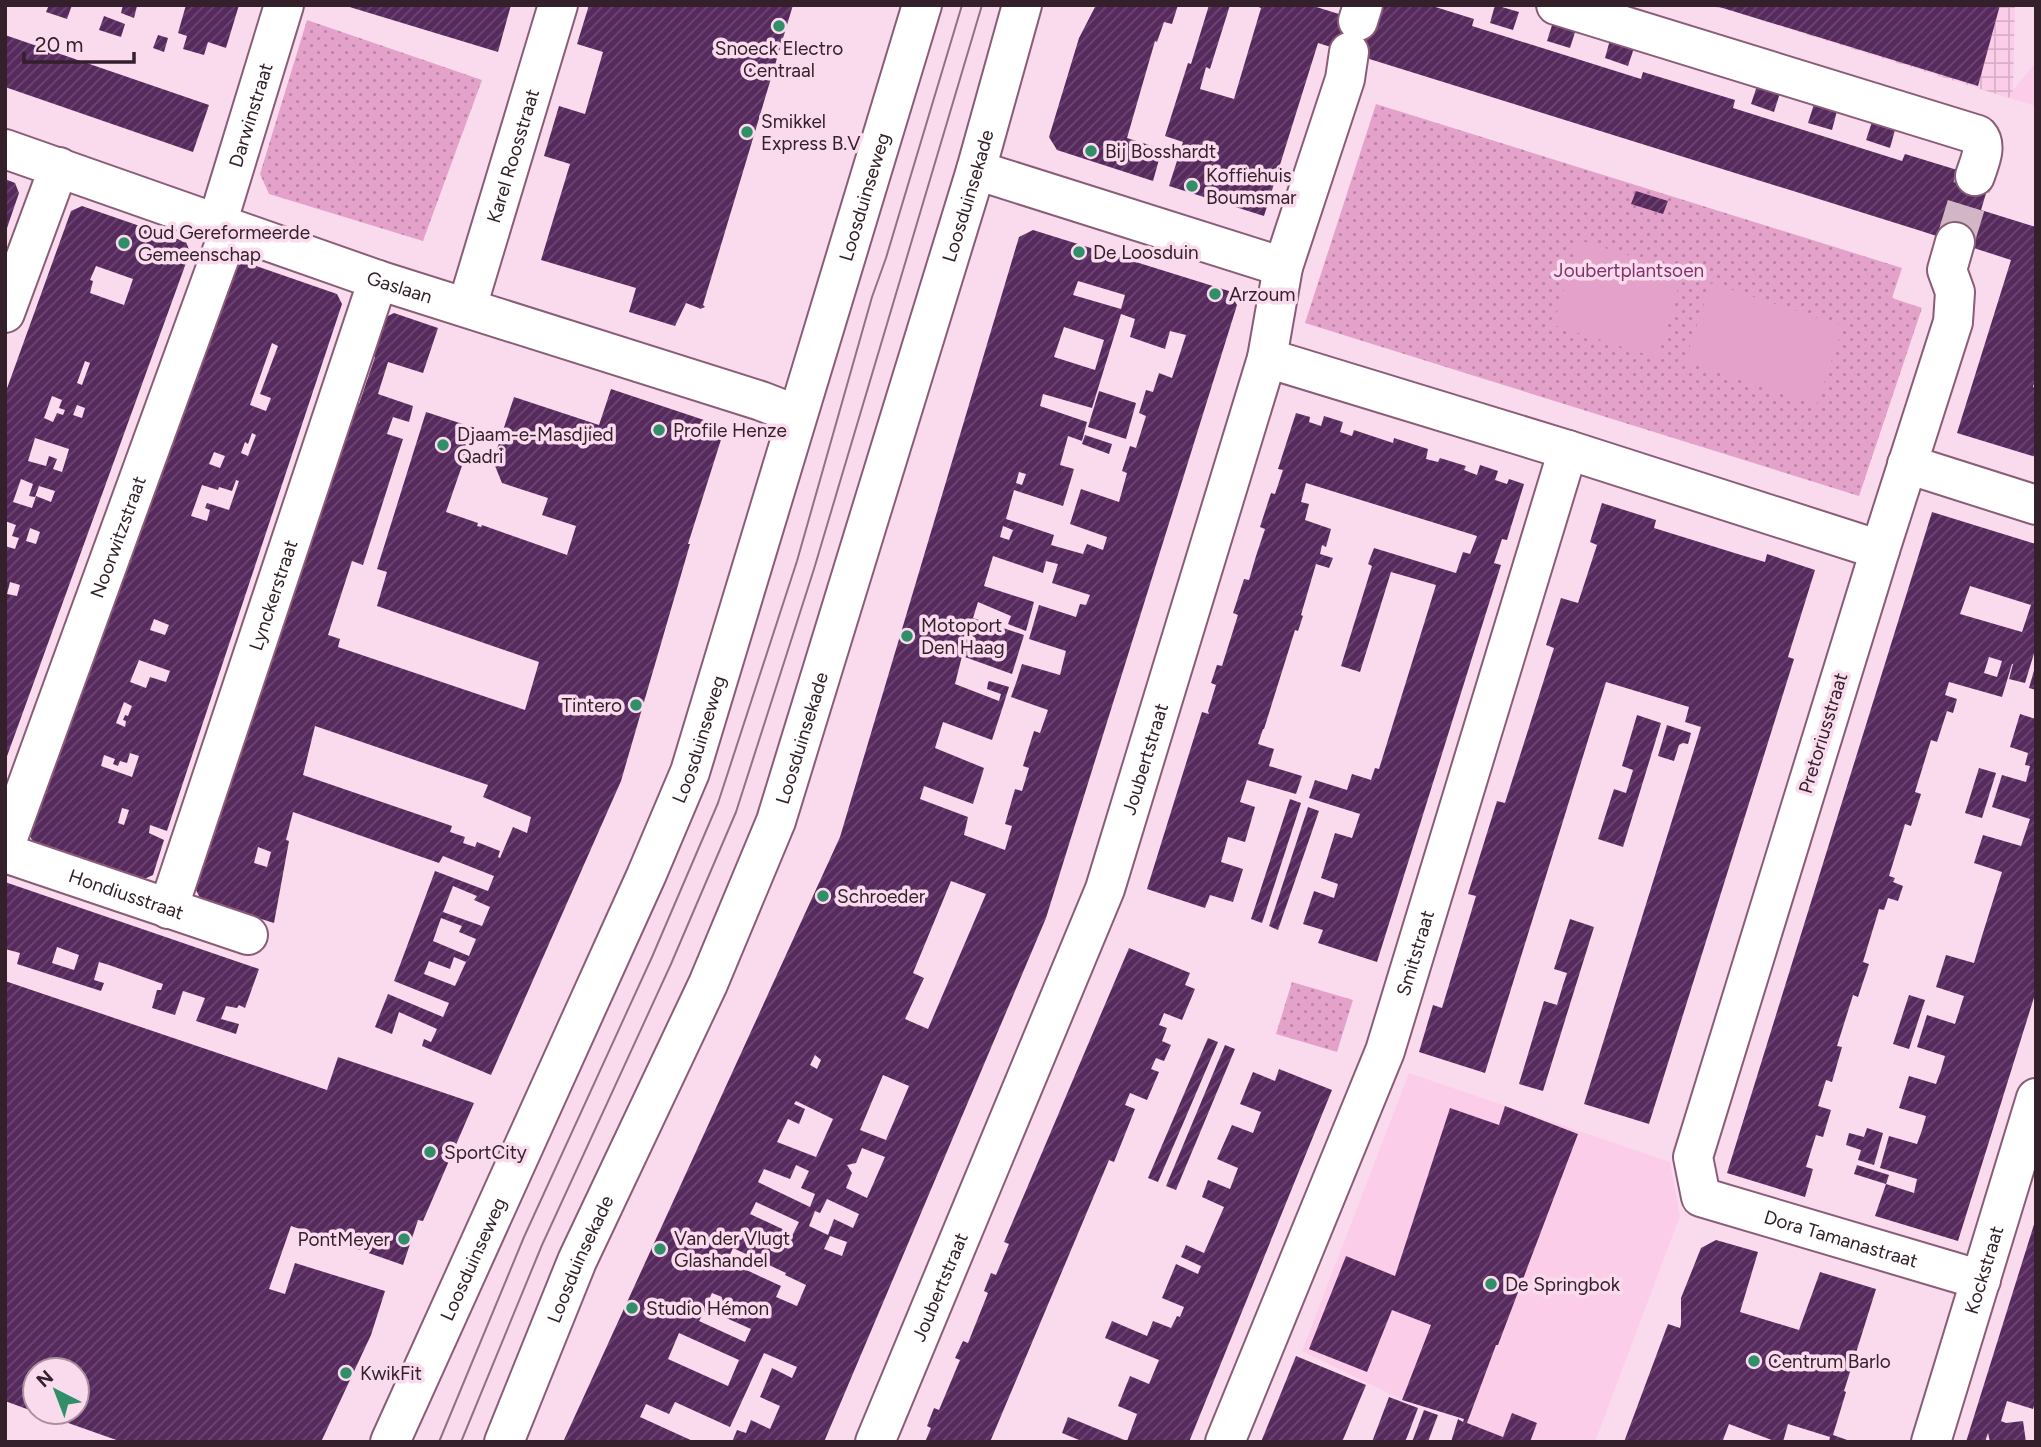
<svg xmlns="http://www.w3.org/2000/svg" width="2041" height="1447" viewBox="0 0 2041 1447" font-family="Figtree,sans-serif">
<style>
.built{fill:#fccde9}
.industrial{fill:url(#industrial-grid)}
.green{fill:url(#green-dots)}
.pitch{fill:#e4a2cb}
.building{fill:url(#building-hatch);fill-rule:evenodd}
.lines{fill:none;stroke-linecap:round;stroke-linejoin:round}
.street-tunnel{stroke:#d2b6c6;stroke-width:38;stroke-dasharray:38 19;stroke-linecap:butt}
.street-casing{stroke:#895d78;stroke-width:42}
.secondary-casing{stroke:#895d78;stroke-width:42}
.street{stroke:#fff;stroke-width:38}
.secondary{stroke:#fff;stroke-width:38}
.tram{stroke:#8c7482;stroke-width:2}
.poi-dot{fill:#308f68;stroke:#fadbed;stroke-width:2.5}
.labels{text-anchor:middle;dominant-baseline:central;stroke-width:7;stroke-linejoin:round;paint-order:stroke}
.poi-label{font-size:19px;fill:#33202b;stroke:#fadbed;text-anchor:start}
.street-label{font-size:19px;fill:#33202b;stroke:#fadbed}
.park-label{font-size:19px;fill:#83336a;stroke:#fadbed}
</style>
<defs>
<pattern id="industrial-grid" width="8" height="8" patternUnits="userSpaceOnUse" patternTransform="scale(1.75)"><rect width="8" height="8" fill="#fccde9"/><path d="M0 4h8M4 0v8" fill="none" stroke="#d8b0c8"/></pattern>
<pattern id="green-dots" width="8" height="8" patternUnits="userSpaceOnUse" patternTransform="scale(1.75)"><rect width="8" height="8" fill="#e4a2cb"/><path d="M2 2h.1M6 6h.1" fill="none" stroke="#b984a5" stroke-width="1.8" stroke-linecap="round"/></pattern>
<pattern id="building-hatch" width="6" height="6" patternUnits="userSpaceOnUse" patternTransform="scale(1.75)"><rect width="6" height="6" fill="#562a5d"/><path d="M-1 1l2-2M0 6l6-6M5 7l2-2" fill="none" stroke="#6c4771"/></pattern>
</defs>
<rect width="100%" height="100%" fill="#fadbed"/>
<!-- built -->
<g class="built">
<path d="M2036,62V106L2009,98L2013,90Z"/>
<path d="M1409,1073L1670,1162L1680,1216L1595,1442H1514L1463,1422L1464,1419L1402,1400L1302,1351Z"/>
</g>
<!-- industrial -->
<path class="industrial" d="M1708,5H2015L2013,90L2009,98L1735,12Z"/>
<!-- green -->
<g class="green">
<path d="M307,20L482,80L423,241L269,194L260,174Z"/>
<path d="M1376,104L1902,268L1892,298L1922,308L1859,496L1305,323Z"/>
<path d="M1292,982L1353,1000L1337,1052L1276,1034Z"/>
</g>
<!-- pitch -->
<g class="pitch">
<path d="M1579,240L1683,272L1657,358L1553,325Z"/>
<path d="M1711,283L1843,326L1817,404L1685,361Z"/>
</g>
<!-- building -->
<g class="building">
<path d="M49,5H72L67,19L46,12Z"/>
<path d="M123,5L137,6L134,18L121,13Z"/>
<path d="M186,5H239L226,48L208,42L204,55L183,49L187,36L178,33Z"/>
<path d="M343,5H511L498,52Z"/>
<path d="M589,5H793L703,305L705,307L700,309L699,308L686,303L675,326L629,312L636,288L541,260L570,164L544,156L559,106L585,114L603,52L577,44Z"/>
<path d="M1096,5H1178L1172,24L1164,22L1157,42L1155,41L1127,138L1162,149L1153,181L1057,150L1049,137L1079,38Z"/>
<path d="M1209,5H1230L1210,69L1206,67L1200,89L1234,99L1261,8L1254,5H1310L1371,24L1377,5H1429L1474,19L1472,26L1641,79L1643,72L1735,100L1733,108L1902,161L1905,154L1990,180L1981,210L2036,227V376L2033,387L2036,388V457L1957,433L2011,260L1918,230L1318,43L1264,216L1169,186L1183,142L1165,136L1188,63L1191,64Z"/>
<path d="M1495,5L1519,12L1513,30L1490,23Z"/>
<path d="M1713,5H2000L1978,86Z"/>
<path d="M104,16L125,24L121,37L99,30Z"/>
<path d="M1553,22L1576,29L1570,48L1547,41Z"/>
<path d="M5,35L209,105L193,152L5,87Z"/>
<path d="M158,35L168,38L164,52L153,48Z"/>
<path d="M1610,40L1634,48L1628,66L1605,58Z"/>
<path d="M1757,86L1780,93L1774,112L1751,104Z"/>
<path d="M1814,104L1837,111L1832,130L1808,123Z"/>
<path d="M1872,122L1895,130L1890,148L1866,140Z"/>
<path d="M5,179L15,183L19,193L6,231Z"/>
<path d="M1636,191L1668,201L1663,214L1631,204Z"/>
<path d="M82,206L186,242L190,252L6,759L5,574L7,568L5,567V546L15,549L19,538L12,536L16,525L5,521V394L71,211ZM96,266L133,279L124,305L90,293L93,281L90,280ZM85,361L90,363L82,385L77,383ZM52,396L62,400L59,408L65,410L63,415L57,413L53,422L44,418ZM77,405L85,408L82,418L73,415ZM35,438L69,449L62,472L53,469L57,459L49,456L46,466L28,461ZM21,479L33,484L29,496L35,497L39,486L55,491L51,502L36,496L32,508L13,502ZM30,528L40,532L36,544L26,541ZM10,582L20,585L17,596L7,594Z"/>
<path d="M1033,230L1229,291L1237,305L1046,918L824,1442H732L737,1430L746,1433L751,1420L770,1429L780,1406L760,1397L766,1383L772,1368L792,1378L797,1367L764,1353L730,1427L675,1402L669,1414L646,1404L640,1417L695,1442H563L840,837L1019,237ZM1078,281L1125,295L1121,309L1073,295ZM1121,314L1135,319L1130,337L1165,349L1170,331L1186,335L1172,378L1159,373L1153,392L1146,390L1139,413L1146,416L1136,448L1130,446L1122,471L1127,473L1119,502L1081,489L1070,524L1107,537L1103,550L1087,544L1083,554L1051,545L1054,535L1006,519L1014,490L1063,506L1074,469L1060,465L1068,436L1082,441L1087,422L1040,406L1043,394L1092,408ZM1064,327L1104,340L1095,370L1054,357ZM1019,472L1026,474L1022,485L1016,483ZM1003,526L1013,530L1009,540L1000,537ZM993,556L1043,573L1046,561L1058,564L1052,583L1090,595L1086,605L1080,604L1076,617L1039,605L1029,639L1066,651L1060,675L1022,664L1017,680L1011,697L1048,710L1040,733L1034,731L1023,766L1029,768L1022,791L1015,789L1005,824L1012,826L1005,850L964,835L968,817L920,799L924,786L973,804L984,768L935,748L943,722L992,740L1004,703L1009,687L1006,686L989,681L988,683L987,689L1001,694L999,701L955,684L962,656L1012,674L1024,635L973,618L978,602L1011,616L1008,624L1026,631L1034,602L984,586ZM951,881L986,894L928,1029L905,1019L924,978L913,973ZM815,1055L821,1060L817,1069L810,1065ZM883,1075L909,1086L886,1140L860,1130ZM796,1101L833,1119L816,1157L777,1142L788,1119L799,1124L805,1109L794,1104ZM862,1148L885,1157L867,1198L846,1188L852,1173L847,1165L856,1163ZM796,1165L809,1171L801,1188L815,1194L810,1207L758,1182L764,1169L790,1179ZM827,1199L859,1214L853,1228L834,1219L828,1235L809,1226L815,1211L820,1213ZM756,1202L799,1222L793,1234L750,1214ZM830,1236L847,1242L842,1256L824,1249ZM733,1248L786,1273L785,1275L806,1285L797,1306L776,1297L781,1286L727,1261ZM712,1293L722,1297L718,1307L708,1302ZM706,1309L751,1329L745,1342L699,1321ZM679,1333L739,1360L728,1386L668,1359Z"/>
<path d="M245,262L337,294L342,304L167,831L150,825L149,833L164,840L153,875L142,880L33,842L28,832L235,267ZM272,343L278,346L260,394L271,398L266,411L250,405ZM252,433L256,435L248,456L241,453L245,442L248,444ZM214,452L225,456L220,468L209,464ZM236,480L239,481L229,510L207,503L205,508L210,510L207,521L191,516L202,485L218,490L219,487L232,491ZM154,619L169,625L165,635L150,630ZM139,660L170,671L166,682L150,677L146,688L130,682ZM124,702L132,706L128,716L125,715L123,720L126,721L125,727L116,723ZM130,753L139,756L132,777L101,766L104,755L115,759L113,764L118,766L120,761L127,763ZM122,808L129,810L124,825L118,823Z"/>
<path d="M394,313L438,328L423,373L388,362L378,394L413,406L409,422L393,417L387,434L403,439L363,565L352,561L328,635L340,639L338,647L525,710L539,662L377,606L387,572L377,569L426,412L475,428L446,512L478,523L477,526L481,527L482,525L567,555L576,526L542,515L548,498L502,483L493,461L514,397L599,425L611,389L725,427L688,544H690L621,781L491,1075L422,1046L424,1039L431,1042L437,1029L399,1012L392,1034L375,1027L388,994L443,1017L449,1003L394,981L435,871L488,891L494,876L443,856L439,863L293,812L286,840L289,841L274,923L201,900L196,890L358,404H359L375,357H373L386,317ZM315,726L488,785L483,797L531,817L527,833L513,827L500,858L498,857L500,851L477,842L475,847L463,843L465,837L450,832L452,826L303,775ZM258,847L271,852L267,867L254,863ZM453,886L477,896L474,900L490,907L482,926L443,912ZM441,918L462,926L459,932L476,939L469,956L433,941ZM454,957L466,962L455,986L424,974L429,961L450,969Z"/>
<path d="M1099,391L1136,403L1126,439L1088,427Z"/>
<path d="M1296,413L1310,417L1309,422L1321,426L1324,416L1343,422L1340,432L1352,436L1354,430L1393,443L1394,438L1428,449L1426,459L1438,462L1440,458L1466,466L1464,470L1477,475L1480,465L1498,471L1495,480L1507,484L1509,479L1524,484L1507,540L1502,539L1494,563L1501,565L1377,962L1318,943L1323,930L1303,924L1314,891L1334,898L1338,884L1321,878L1335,833L1352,838L1360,814L1309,798L1315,780L1347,790L1352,774L1371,780L1375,768L1379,769L1436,585L1391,572L1360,672L1341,666L1372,566L1368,564L1374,548L1456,573L1463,552L1470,554L1477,536L1306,483L1301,502L1309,504L1305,520L1331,529L1326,547L1322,545L1320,554L1333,558L1329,568L1316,564L1301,615L1303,616L1298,631L1295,630L1264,729H1263L1258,744L1274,749L1269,766L1302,776L1296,794L1247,780L1240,802L1255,807L1245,842L1228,837L1221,862L1243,869L1233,902L1210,895L1205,908L1147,889L1202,712L1209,714L1208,711L1216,685L1211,683L1217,665L1222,666L1238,615L1233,613L1244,579L1249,580L1256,556L1265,529L1260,527L1271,493L1275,494L1283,470L1278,469Z"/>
<path d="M1085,435L1112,444L1109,454L1082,444Z"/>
<path d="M1602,503L1656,520L1654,528L1741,555L1765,562L1767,554L1815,570L1788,657L1794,659L1649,1124L1584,1104L1701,727L1685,722L1689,707L1606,682L1485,1073L1419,1052L1433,1005L1442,1008L1476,896L1468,894L1497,801L1505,803L1554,648L1546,645L1561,598L1578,603L1597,545L1590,542Z"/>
<path d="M1932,512L2036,544V647L2025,683L2009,679L2013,664H2012L2002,697L1949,682L1945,695L1957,699L1953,713L1947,711L1937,742L1931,740L1915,792L1921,794L1911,826L1905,824L1889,876L1895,878L1893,882L1903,886L1898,901L1888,898L1884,910L1879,909L1863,962L1869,964L1858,997L1853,995L1837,1046L1842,1047L1832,1082L1826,1080L1818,1106L1831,1110L1823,1137L1816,1135L1806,1167L1813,1169L1805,1197L1727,1173ZM1970,586L2031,605L2022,632L1960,614ZM1989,657L2002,661L1997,677L1984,673Z"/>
<path d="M2035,667H2036V690L2029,688Z"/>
<path d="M2020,714L2036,719V991L1958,1241L1875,1216L1886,1184L1914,1193L1917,1179L1880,1168L1889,1136L1917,1144L1922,1130L1926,1116L1899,1108L1909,1076L1936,1084L1941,1070L1945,1056L1917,1047L1927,1015L1955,1024L1964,996L1936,987L1946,955L1974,963L1982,936L2002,872L1974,863L1983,835L2021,846L2030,819L1992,807L2002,775L2026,782L2030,766L2025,765L2028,753L2010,747Z"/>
<path d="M1637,715L1661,723L1623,847L1598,839L1614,789L1626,793L1633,770L1622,766Z"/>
<path d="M1667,725L1691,733L1688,744L1683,743L1679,745L1674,761L1658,756Z"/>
<path d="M1979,768L1996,773L1982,818L1965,813Z"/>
<path d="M1290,799L1301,803L1262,923L1251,919Z"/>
<path d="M1308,807L1319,811L1278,930L1269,926Z"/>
<path d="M5,882L259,969L245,1008L239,1005L237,1008L226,1006L221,1019L239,1024L236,1034L196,1021L205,998L183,991L175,1015L152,1008L157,990H161L163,984L109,965L99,962L94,980L104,983L101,991L17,964L20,953L5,949ZM57,947L79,955L74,970L52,963Z"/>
<path d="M1570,919L1594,927L1543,1091L1519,1084L1544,1001L1557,1005L1563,985L1567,973L1554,969Z"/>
<path d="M1129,948L1190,973L1185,985L1195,989L1182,1020L1164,1013L1159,1025L1167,1028L1162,1041L1171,1045L1164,1061L1156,1058L1151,1069L1159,1072L1147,1100L1130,1093L1125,1105L1135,1109L1114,1162L1109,1160L990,1442H925L931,1428L927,1426L934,1408L939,1410L960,1360L955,1358L963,1341L968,1343L988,1293L984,1291L991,1273L996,1275L1009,1244L1004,1242Z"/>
<path d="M5,981L327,1090L338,1057L474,1103L423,1221L418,1220L403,1265L291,1226L269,1289L285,1294L295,1263L385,1291L371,1335L321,1442H122L37,1412H77V1370H35V1412L5,1401Z"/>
<path d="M1909,995L1925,1000L1909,1049L1893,1044Z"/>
<path d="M1208,1038L1218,1042L1158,1182L1148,1178Z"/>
<path d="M1225,1045L1235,1049L1176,1190L1166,1186Z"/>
<path d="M1279,1069L1332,1090L1189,1442H1084L1062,1433L1068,1417L1127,1441L1137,1414L1118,1406L1130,1376L1149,1384L1159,1360L1105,1338L1112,1321L1147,1336L1153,1321L1171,1328L1177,1316L1180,1317L1184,1307L1162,1298L1176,1264L1198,1274L1201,1266L1181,1257L1186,1245L1204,1253L1224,1207L1202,1197L1208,1180L1230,1189L1238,1168L1217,1159L1232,1125L1253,1133L1261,1112L1240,1104L1253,1072L1275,1081Z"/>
<path d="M1505,1106L1578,1134L1498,1345H1496L1467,1423L1503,1437L1512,1413L1537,1423L1530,1442H1451L1458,1419L1463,1422L1464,1419L1402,1400L1431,1325L1392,1310L1367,1372L1309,1349L1346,1256L1395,1276L1450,1108L1499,1125Z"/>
<path d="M1867,1128L1883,1133L1874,1165L1858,1160L1861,1150L1846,1145L1849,1133L1864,1137Z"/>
<path d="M1857,1165L1889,1175L1886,1184L1854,1174Z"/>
<path d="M2036,1218V1399L2033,1409L2007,1401L2001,1421L2006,1423L2023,1421L2026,1442H1990L1988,1433L1985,1442H1966Z"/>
<path d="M1716,1240L1758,1252L1740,1312L1799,1330L1820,1272L1876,1289L1844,1391L1846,1392L1833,1435L1853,1442H1829L1830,1437L1788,1424L1783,1442H1777L1729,1424L1723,1440L1718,1442H1624L1668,1324L1680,1328L1681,1324V1298L1701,1248Z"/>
<path d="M1296,1356L1366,1385L1342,1442H1261Z"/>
<path d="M1389,1397L1418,1408L1409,1432L1405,1442H1372Z"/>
<path d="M1424,1410L1438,1415L1433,1428L1428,1442H1412Z"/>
</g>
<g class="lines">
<!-- street-tunnel -->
<path class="street-tunnel" d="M1955,242L1975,176"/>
<defs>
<g id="street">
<path d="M1556,5L1978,135C1988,146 1979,163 1975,176"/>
<path d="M1358,21L1363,5"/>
<path id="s1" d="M5,149L378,280L761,401L797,415"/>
<path d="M976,170L1283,267"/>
<path id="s2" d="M217,224L284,5"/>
<path id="s3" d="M1955,242L1947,270L1955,292L1953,322L1880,550L1693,1157L1701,1197L1981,1280"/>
<path id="s4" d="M467,307L558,5"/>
<path d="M5,313L59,167"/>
<path d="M1267,358L1568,450L1880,550"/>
<path d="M1907,464L2036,505"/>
<path id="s5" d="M5,846L230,229"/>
<path id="s6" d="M5,853L248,935"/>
<path id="s7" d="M168,909L378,280"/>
<path id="s8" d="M875,1442L1105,889L1267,358L1283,267L1345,79L1349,52"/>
<path id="s9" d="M1225,1442L1385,1051L1568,450"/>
<path id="s10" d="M1931,1442L2036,1098"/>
</g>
<g id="secondary">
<path id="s11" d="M390,1442L646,876L690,772L922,5"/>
<path id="s12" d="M504,1442L577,1261L708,984L776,821L976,170L1022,5"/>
</g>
</defs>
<!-- street casing -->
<use href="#street" class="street-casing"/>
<!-- secondary casing -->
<use href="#secondary" class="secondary-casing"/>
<!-- street -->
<use href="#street" class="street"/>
<!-- secondary -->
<use href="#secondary" class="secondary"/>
<!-- tram -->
<g class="tram">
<path d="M439,1442L524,1237L652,957L718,803L797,561L872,297L886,258L962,5"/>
<path d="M461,1442L542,1245L671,964L736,812L814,569L982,5"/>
</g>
</g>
<!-- markers -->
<g class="poi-dot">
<circle cx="779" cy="26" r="7"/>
<circle cx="747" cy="132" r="7"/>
<circle cx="1091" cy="151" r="7"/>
<circle cx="1192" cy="186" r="7"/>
<circle cx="124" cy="243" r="7"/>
<circle cx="1079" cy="252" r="7"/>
<circle cx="1215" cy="294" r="7"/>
<circle cx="659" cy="430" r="7"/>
<circle cx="443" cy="445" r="7"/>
<circle cx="907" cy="636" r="7"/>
<circle cx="636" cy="705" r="7"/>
<circle cx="823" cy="896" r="7"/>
<circle cx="430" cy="1152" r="7"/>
<circle cx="404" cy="1239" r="7"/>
<circle cx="660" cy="1249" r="7"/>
<circle cx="1491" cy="1284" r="7"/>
<circle cx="632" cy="1308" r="7"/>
<circle cx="1754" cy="1361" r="7"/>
<circle cx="346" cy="1373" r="7"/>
</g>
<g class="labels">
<!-- poi labels -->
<g class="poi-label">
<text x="779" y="48" text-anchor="middle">Snoeck Electro<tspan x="779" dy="22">Centraal</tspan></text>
<text x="761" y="121">Smikkel<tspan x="761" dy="22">Express B.V</tspan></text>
<text x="1105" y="151">Bij Bosshardt</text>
<text x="1206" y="175">Koffiehuis<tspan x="1206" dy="22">Boumsmar</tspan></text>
<text x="138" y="232">Oud Gereformeerde<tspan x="138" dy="22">Gemeenschap</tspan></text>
<text x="1093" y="252">De Loosduin</text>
<text x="1229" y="294">Arzoum</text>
<text x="673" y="430">Profile Henze</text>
<text x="457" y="434">Djaam-e-Masdjied<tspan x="457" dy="22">Qadri</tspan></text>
<text x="921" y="625">Motoport<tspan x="921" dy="22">Den Haag</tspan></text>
<text x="622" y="705" text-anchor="end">Tintero</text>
<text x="837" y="896">Schroeder</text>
<text x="444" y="1152">SportCity</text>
<text x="674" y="1238">Van der Vlugt<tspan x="674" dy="22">Glashandel</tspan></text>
<text x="390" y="1239" text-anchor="end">PontMeyer</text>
<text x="1505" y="1284">De Springbok</text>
<text x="646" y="1308">Studio Hémon</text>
<text x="1768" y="1361">Centrum Barlo</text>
<text x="360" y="1373">KwikFit</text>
</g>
<!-- street labels -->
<g class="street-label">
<text stroke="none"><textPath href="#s2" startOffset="114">Darwinstraat</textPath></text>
<text stroke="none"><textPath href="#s4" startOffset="158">Karel Roosstraat</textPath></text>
<text stroke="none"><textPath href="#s12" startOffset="1332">Loosduinsekade</textPath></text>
<text stroke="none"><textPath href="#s11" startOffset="1335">Loosduinseweg</textPath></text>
<text stroke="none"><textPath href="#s1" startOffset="418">Gaslaan</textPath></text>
<text stroke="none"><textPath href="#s5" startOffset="329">Noorwitzstraat</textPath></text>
<text stroke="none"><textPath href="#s7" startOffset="331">Lynckerstraat</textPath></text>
<text transform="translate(1823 733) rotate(-73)">Pretoriusstraat</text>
<text stroke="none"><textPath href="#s12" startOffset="765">Loosduinsekade</textPath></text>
<text stroke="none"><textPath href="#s11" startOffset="768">Loosduinseweg</textPath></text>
<text stroke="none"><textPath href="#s8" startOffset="735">Joubertstraat</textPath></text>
<text stroke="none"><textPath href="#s6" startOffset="128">Hondiusstraat</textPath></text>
<text stroke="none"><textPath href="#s9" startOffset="525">Smitstraat</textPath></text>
<text stroke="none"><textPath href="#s3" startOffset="1144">Dora Tamanastraat</textPath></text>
<text stroke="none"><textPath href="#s11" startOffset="201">Loosduinseweg</textPath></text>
<text stroke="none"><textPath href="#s12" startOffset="198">Loosduinsekade</textPath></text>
<text stroke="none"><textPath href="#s10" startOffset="180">Kockstraat</textPath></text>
<text stroke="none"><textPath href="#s8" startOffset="168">Joubertstraat</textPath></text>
</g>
<!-- park labels -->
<g class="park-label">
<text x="1629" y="270">Joubertplantsoen</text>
</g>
</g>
<!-- border -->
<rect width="2041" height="1447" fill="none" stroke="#33202b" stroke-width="14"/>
<!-- north arrow -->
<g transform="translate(56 1391) rotate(318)"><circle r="33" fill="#fadbed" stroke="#aa909f" stroke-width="2"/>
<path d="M0-5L12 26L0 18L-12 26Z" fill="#308f68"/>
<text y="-10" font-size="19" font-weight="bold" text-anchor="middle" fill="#33202b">N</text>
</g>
<!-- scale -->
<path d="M24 52v10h110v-10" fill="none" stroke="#33202b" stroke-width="3.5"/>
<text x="35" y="52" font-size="21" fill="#33202b" stroke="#fadbed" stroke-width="5" paint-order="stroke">20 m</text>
</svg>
